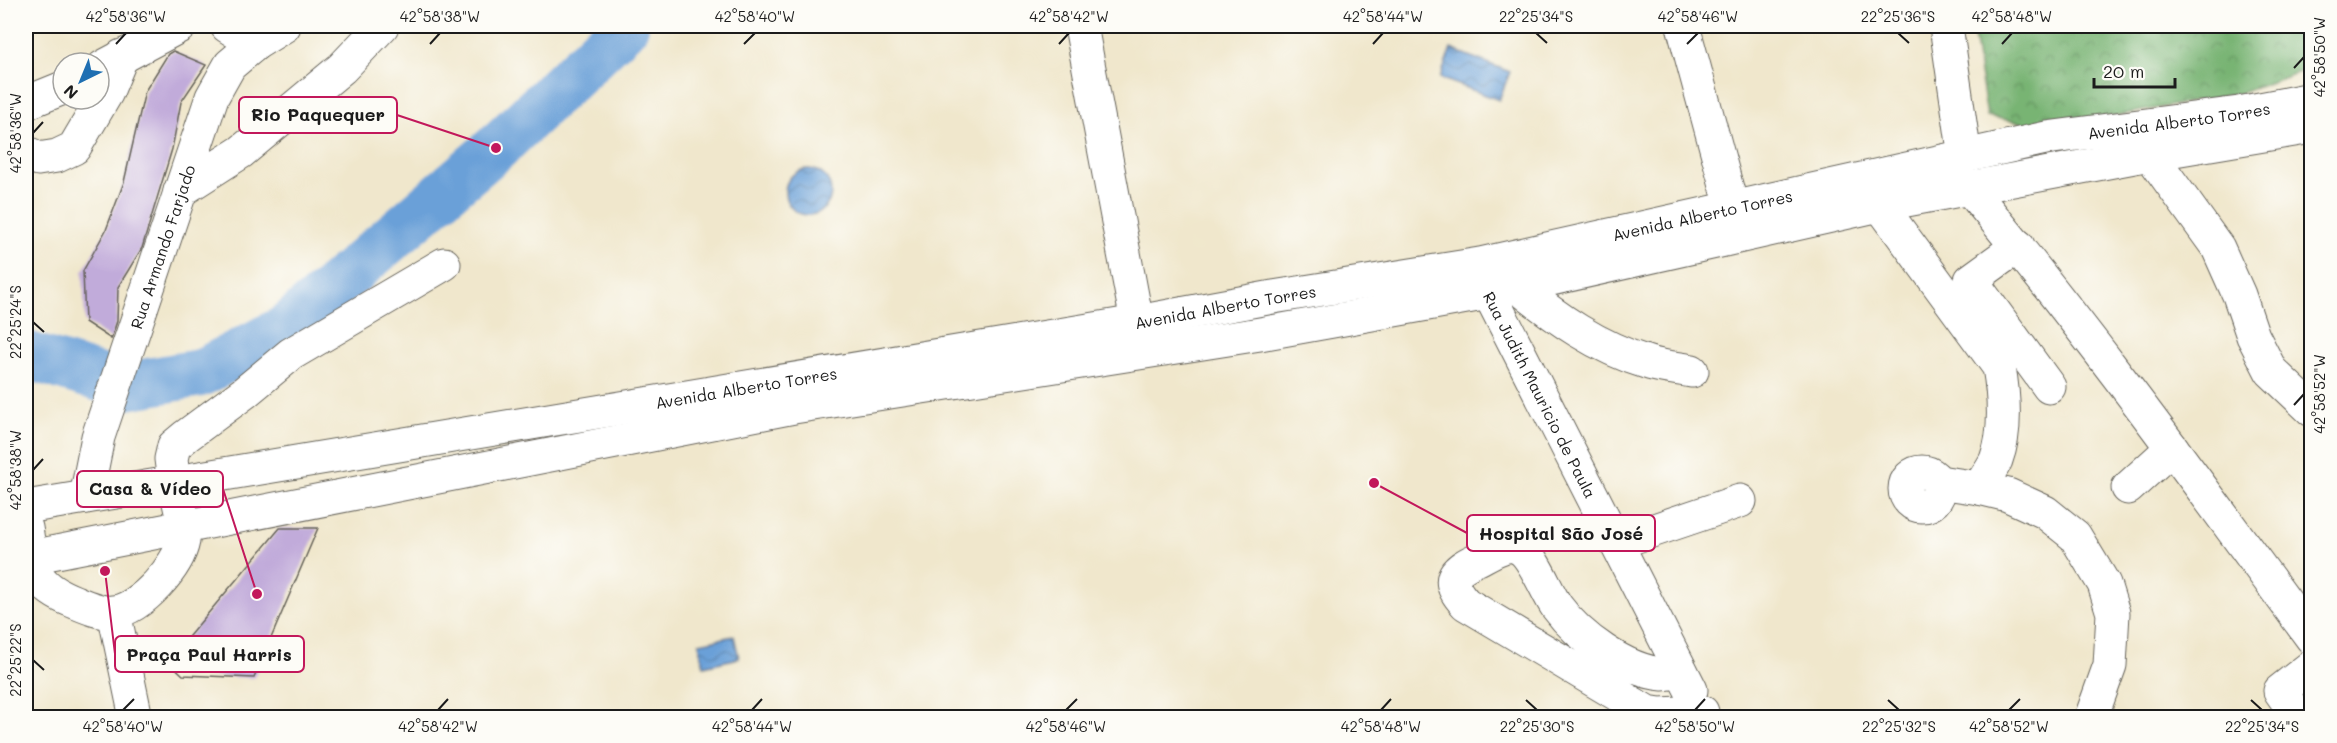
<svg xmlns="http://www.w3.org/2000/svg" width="2337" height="743" viewBox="0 0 2337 743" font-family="Mali,sans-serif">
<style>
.forest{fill:url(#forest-crowns);stroke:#4a6848;stroke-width:1.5}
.water{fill:url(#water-waves);stroke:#445e7a;stroke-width:1.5}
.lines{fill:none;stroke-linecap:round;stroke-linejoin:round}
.river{stroke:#6ba0d8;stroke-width:48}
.building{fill:#c1abda}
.minor-casing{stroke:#66635a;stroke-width:35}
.major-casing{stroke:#66635a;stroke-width:35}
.minor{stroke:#fff;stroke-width:33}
.major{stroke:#fff;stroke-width:33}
.ticks{fill:none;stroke:#1c1c1c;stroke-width:2}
.labels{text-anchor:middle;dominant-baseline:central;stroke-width:6;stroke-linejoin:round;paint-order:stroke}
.street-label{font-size:16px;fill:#1c1c1c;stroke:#fdfcf7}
.leader{fill:none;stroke:#c2185b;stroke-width:2}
.callout-dot{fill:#c2185b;stroke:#fdfcf7;stroke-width:2}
.callout{fill:#fdfcf7;stroke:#c2185b;stroke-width:2}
.callout-label{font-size:18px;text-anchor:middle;font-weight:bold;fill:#1c1c1c}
.neatline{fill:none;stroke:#1c1c1c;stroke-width:2}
.ticks-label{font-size:15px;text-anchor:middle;fill:#1c1c1c}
</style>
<defs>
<pattern id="forest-crowns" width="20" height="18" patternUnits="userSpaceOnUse" patternTransform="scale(1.5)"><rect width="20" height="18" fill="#78b473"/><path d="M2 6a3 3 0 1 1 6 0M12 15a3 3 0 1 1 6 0" fill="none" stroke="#62925e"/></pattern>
<pattern id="water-waves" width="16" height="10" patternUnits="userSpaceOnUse" patternTransform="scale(1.5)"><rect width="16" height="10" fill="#6ba0d8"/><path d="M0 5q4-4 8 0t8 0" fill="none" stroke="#5782ae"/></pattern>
</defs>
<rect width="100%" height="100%" fill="#fdfcf7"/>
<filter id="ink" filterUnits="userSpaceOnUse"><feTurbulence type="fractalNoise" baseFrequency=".0167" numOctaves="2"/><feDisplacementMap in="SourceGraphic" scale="12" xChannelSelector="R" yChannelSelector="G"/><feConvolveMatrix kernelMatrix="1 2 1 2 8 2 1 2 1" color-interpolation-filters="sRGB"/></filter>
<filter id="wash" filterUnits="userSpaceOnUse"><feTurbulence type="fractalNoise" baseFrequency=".008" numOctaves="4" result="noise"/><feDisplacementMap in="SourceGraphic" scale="24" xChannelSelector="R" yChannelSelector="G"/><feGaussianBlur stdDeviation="1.35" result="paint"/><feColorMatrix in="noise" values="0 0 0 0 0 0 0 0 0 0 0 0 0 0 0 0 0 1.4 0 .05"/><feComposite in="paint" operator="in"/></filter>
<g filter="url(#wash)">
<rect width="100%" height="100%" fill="#f0e7cc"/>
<!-- forest -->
<path class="forest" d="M2000,26H2311V68L2241,93L2048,128L1987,116L1973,29Z"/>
<!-- water -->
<g class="water">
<path d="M1451,49L1510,72L1499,100L1440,78Z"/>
<circle cx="808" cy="192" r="23"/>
<path d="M734,636L739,658L704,666L699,643Z"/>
</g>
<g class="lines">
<!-- river -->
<path class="river" d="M26,355L126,386L200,373L285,329L496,148L625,26"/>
</g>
<g id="blocks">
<!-- building -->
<g class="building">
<path d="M173,51L206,65L181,102L172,149L142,248L118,287L117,321L111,339L85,322L83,271L106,230L124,182L145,91L168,54Z"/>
<path d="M280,528H318L254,678L183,675L168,661Z"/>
</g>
</g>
</g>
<g filter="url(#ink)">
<use href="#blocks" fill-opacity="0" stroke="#66635a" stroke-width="1.5"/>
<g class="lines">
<defs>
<g id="minor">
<path d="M227,26L255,44"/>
<path d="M1081,26L1137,322"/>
<path d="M1683,26L1732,207"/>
<path d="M1946,26L1965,157"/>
<path d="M103,67L180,26"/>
<path d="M26,101H31L63,88"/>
<path d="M26,152L38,159L57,156L74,148L107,92L122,56"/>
<path d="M2150,154L2218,248L2239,295L2253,336L2271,371L2312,410"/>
<path d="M1969,188C2090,333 2200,486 2312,638"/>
<path d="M180,191L241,152L342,68L382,26"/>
<path d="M1880,205L1999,367C2004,396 2007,431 1996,460C1992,469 1984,479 1979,488"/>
<path d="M2018,246L1971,280L2049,387"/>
<path id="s1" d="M1481,266L1489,293L1691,690"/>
<path d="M1517,286C1556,318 1597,347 1646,362C1660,367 1677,368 1692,371"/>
<circle cx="1922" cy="489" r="17"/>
<path d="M174,482L171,459L174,446L186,436L244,393L291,354L444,264"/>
<path d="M1939,482L1979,488L2008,495L2045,512L2075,536L2104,584L2113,613L2110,665L2091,718"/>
<path d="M2128,488L2172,448"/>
<path id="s2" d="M86,497L98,437L212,97L230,65L255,44L284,26"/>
<path d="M1616,543L1740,501"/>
<path d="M1681,671C1675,672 1668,674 1663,674C1625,671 1579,637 1557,607C1546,592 1533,553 1517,547C1506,542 1488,554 1478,559C1452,570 1444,581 1466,604L1647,712L1660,714L1702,712"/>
<path d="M2299,718L2280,691L2312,666"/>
</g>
<g id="major">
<path id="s3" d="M26,507L1137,322L1273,297L1480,264L2046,138L2239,113L2312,99"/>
<path d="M26,528C29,544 29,562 38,576C46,589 62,597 75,602C87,607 103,614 115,612C142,607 178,567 183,541C186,523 178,500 174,482"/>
<path d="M26,558L794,407L1260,334L1489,293L1880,205L2150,154L2312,127"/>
<path d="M114,612L136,718"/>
</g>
</defs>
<!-- minor casing -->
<use href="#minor" class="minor-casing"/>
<!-- major casing -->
<use href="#major" class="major-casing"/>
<!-- minor -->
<use href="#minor" class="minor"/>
<!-- major -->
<use href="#major" class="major"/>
</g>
</g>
<!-- ticks -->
<path class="ticks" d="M1536,33L1547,43M1898,33L1909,43M116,44L126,33M430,44L440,33M744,44L755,33M1059,44L1069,33M1373,44L1383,33M1687,44L1698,33M2002,44L2012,33M2294,68L2304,57M33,133L43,122M33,322L44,332M2294,405L2304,394M33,470L43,459M33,660L44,670M1526,700L1537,710M1888,700L1899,710M2251,700L2262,710M123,710L134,699M438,710L448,699M752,710L762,699M1066,710L1077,699M1381,710L1391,699M1695,710L1705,699M2009,710L2020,699"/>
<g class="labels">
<!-- street labels -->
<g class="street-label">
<text stroke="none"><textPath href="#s3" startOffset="2188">Avenida Alberto Torres</textPath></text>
<text stroke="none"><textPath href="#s3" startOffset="1702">Avenida Alberto Torres</textPath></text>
<text stroke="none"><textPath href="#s2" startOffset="262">Rua Armando Farjado</textPath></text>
<text stroke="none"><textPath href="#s3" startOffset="1216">Avenida Alberto Torres</textPath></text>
<text stroke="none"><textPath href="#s3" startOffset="730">Avenida Alberto Torres</textPath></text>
<text stroke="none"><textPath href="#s1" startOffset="142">Rua Judith Mauricio de Paula</textPath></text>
</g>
</g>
<!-- callouts -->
<path class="leader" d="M496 148L397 115M257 594L223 489M1374 483L1467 533M105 571L115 654"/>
<g class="callout-dot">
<circle cx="496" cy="148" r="6"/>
<circle cx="257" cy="594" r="6"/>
<circle cx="1374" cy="483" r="6"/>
<circle cx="105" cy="571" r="6"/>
</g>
<g class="callout">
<rect x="239" y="97" width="158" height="36" rx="6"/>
<rect x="77" y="471" width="146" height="36" rx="6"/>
<rect x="1467" y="515" width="188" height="36" rx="6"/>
<rect x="115" y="636" width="189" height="36" rx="6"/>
</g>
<g class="callout-label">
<text x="318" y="121">Rio Paquequer</text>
<text x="150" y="495">Casa &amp; Vídeo</text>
<text x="1561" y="540">Hospital São José</text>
<text x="209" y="661">Praça Paul Harris</text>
</g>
<!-- margin -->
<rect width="2337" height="743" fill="none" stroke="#fdfcf7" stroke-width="66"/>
<!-- north arrow -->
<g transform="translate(81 81) rotate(223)"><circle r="28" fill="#fdfcf7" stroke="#a3a29f" stroke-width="1.5"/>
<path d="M0-4.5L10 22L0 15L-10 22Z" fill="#1f6fb2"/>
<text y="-9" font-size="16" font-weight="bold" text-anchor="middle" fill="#1c1c1c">N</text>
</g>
<!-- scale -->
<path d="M2094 78v9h81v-9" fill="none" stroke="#1c1c1c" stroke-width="3"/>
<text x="2103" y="78" font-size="18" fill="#1c1c1c" stroke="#fdfcf7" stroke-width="4.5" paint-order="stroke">20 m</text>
<rect x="33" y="33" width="2271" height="677" class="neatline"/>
<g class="ticks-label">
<text x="126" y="22">42°58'36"W</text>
<text x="440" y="22">42°58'38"W</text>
<text x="755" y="22">42°58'40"W</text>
<text x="1069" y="22">42°58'42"W</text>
<text x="1383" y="22">42°58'44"W</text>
<text x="1536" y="22">22°25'34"S</text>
<text x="1698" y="22">42°58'46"W</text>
<text x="1898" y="22">22°25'36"S</text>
<text x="2012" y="22">42°58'48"W</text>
<text transform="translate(2320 57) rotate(-90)" y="5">42°58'50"W</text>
<text transform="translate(16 133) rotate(-90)" y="5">42°58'36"W</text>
<text transform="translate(16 322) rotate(-90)" y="5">22°25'24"S</text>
<text transform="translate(2320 394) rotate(-90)" y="5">42°58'52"W</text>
<text transform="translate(16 470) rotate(-90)" y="5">42°58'38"W</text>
<text transform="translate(16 660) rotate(-90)" y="5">22°25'22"S</text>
<text x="123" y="732">42°58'40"W</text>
<text x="438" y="732">42°58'42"W</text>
<text x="752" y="732">42°58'44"W</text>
<text x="1066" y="732">42°58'46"W</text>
<text x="1381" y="732">42°58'48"W</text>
<text x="1537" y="732">22°25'30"S</text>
<text x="1695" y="732">42°58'50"W</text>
<text x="1899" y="732">22°25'32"S</text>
<text x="2009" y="732">42°58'52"W</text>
<text x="2262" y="732">22°25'34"S</text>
</g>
</svg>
